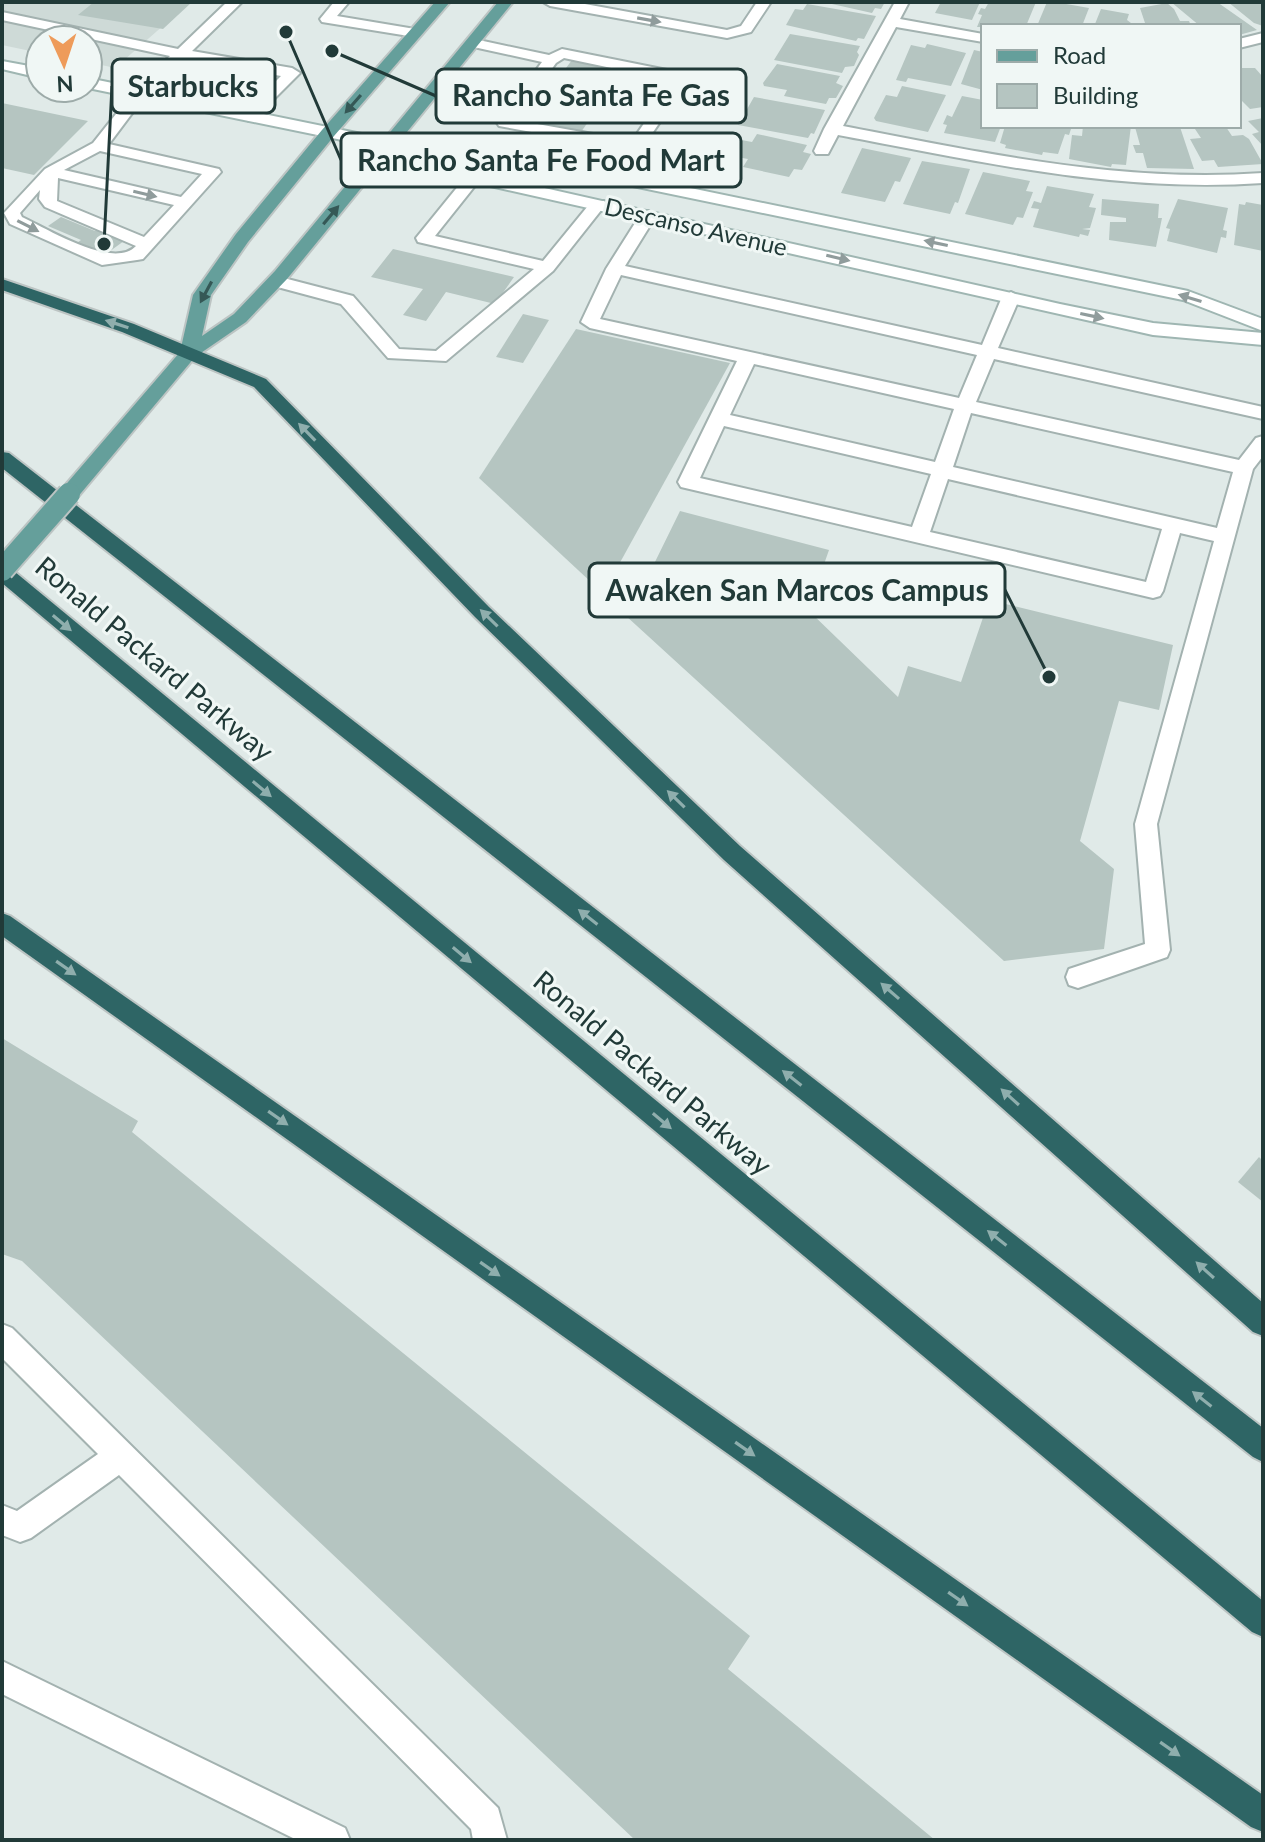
<svg xmlns="http://www.w3.org/2000/svg" width="1265" height="1842" viewBox="0 0 1265 1842" font-family="Lato,sans-serif">
<style>
.built{fill:#cedad7}
.building{fill:#b5c5c1}
.lines{fill:none;stroke-linecap:round;stroke-linejoin:round}
.lane-casing{stroke:#a3b2b0;stroke-width:4}
.secondary-casing{stroke:#9fb6b2;stroke-width:4}
.primary-casing{stroke:#bcc4c3;stroke-width:4}
.highway-casing{stroke:#bcc4c3;stroke-width:4}
.lane{fill:#fff;fill-rule:evenodd}
.secondary{fill:#fff;fill-rule:evenodd}
.primary{fill:#659f9b;fill-rule:evenodd}
.highway{fill:#2e6565;fill-rule:evenodd}
.primary-bridge-casing{stroke:#bcc4c3;stroke-width:26;stroke-linecap:butt}
.primary-bridge{stroke:#659f9b;stroke-width:22}
.oneway{fill:#909c9c}
.oneway2{fill:#355856}
.oneway3{fill:#8faead}
.labels{text-anchor:middle;dominant-baseline:central;stroke-width:6;stroke-linejoin:round;paint-order:stroke}
.far-street-label{font-size:24px;fill:#213a38;stroke:#f0f7f5}
.street-label{font-size:28px;fill:#213a38;stroke:#f0f7f5}
.leader{fill:none;stroke:#213a38;stroke-width:3}
.callout-dot{fill:#213a38;stroke:#f0f7f5;stroke-width:3}
.callout{fill:#f0f7f5;stroke:#213a38;stroke-width:3}
.callout-label{font-size:30px;text-anchor:middle;font-weight:bold;fill:#213a38}
</style>
<rect width="100%" height="100%" fill="#e0eae8"/>
<!-- built -->
<path class="built" d="M2,2H190L115,68L88,62V40H40V53L2,45Z"/>
<!-- building -->
<g class="building">
<path d="M94,2H192L163,29L78,15Z"/>
<path d="M823,2H885L881,9L875,8L872,13Z"/>
<path d="M941,2H980L972,20L935,13Z"/>
<path d="M989,2H1036L1026,26L977,27L982,15L978,14L981,8L985,9Z"/>
<path d="M1047,2H1055L1089,8L1082,26H1037Z"/>
<path d="M1171,2H1217L1257,30L1239,35V26H1200Z"/>
<path d="M1228,2H1263V26L1254,23Z"/>
<path d="M1167,3L1174,9L1180,21H1189L1191,26H1146L1140,8Z"/>
<path d="M807,4L876,16L864,39L858,38L856,41L786,25L795,9L803,10Z"/>
<path d="M1101,9L1129,14L1127,20L1135,26H1088L1089,23L1095,24Z"/>
<path d="M790,34L860,46L857,52L859,55L854,66L845,67L842,73L774,60Z"/>
<path d="M927,44L966,53L951,86L908,78L906,82L896,80L911,45L925,48Z"/>
<path d="M974,50L983,52V90L961,84Z"/>
<path d="M572,60L625,70L581,132L527,120Z"/>
<path d="M777,64L840,76L836,83L843,86L836,98H829L826,104L784,96L787,90L764,86L763,83Z"/>
<path d="M1239,68H1255L1263,77V107L1250,109L1239,98Z"/>
<path d="M902,86L946,95L928,132L876,121L874,118L886,95L897,97Z"/>
<path d="M962,96L983,100V126H1001L995,142L944,133L947,125L943,124L947,115L952,117Z"/>
<path d="M754,97L825,110L814,134L811,133L808,138L738,125Z"/>
<path d="M2,103L88,121L34,175L2,168Z"/>
<path d="M1263,118V146L1252,134L1259,132L1248,121Z"/>
<path d="M1005,126H1072L1069,135L1065,134L1058,154L1043,152L1042,155L1005,148L1006,145L1000,143Z"/>
<path d="M1083,126H1131L1126,165L1112,164L1111,167L1069,159L1072,135L1082,136Z"/>
<path d="M1210,126L1226,127L1232,136L1243,135L1249,139L1263,164L1218,167L1214,160L1202,161L1190,139L1201,138L1195,129Z"/>
<path d="M1135,127H1180L1194,169L1147,168L1143,153H1136L1133,145H1140Z"/>
<path d="M757,134L807,145L803,152L811,154L802,170L794,169L789,177L743,167L748,159L726,155L736,139L752,142Z"/>
<path d="M862,148L911,158L900,182L895,181L885,202L841,193Z"/>
<path d="M922,161L970,169L958,203L955,202L950,214L903,204Z"/>
<path d="M983,172L1030,181L1026,191L1033,192L1023,218L1017,217L1013,225L965,214Z"/>
<path d="M1047,186L1094,194L1089,207L1096,208L1090,228L1082,229L1090,230L1088,236L1080,234L1079,237L1033,227L1039,209L1031,208L1034,201L1041,203Z"/>
<path d="M1102,199L1159,204L1158,218H1162L1156,247L1109,240L1110,222H1126V218L1101,215Z"/>
<path d="M1178,199L1228,208L1223,230L1227,231L1226,238L1221,237L1217,253L1167,241L1170,229L1166,228Z"/>
<path d="M1246,202L1263,205V251L1234,245L1239,204L1245,205Z"/>
<path d="M61,217L95,231L100,227L128,238L102,257L74,245L81,240L48,226Z"/>
<path d="M393,249L514,277L495,304L446,292L426,321L403,315L423,289L371,277Z"/>
<path d="M523,314L549,320L523,363L496,357Z"/>
<path d="M576,329L730,363L617,568L592,583L479,478Z"/>
<path d="M680,511L829,550L808,610L898,697L908,666L961,682L989,600L1173,645L1159,710L1119,701L1080,841L1114,869L1104,949L1004,961L602,594L652,568Z"/>
<path d="M2,1038L138,1121L132,1132L750,1636L728,1669L935,1840H635L22,1261L2,1254Z"/>
<path d="M1259,1157L1263,1161V1202L1238,1182Z"/>
</g>
<g class="lines">
<defs>
<g id="lane">
<path d="M227,2H242L192,51L292,68L300,73L254,119L249,121L241,116L281,76L184,59L145,96L109,144L219,169L221,172L143,259L137,260L102,265L10,224L4,213L45,169L93,143L135,90L170,56L2,20V12L178,49ZM100,151L202,174L181,197L64,170ZM58,178L174,205L144,237L57,201ZM40,190L39,199L45,207L136,246C113,270 48,229 22,217L20,213Z"/>
<path d="M334,2H349L337,16L415,29L422,33L415,37L322,22L320,19Z"/>
<path d="M543,2H574L727,30L741,26L757,2H771L751,32L727,38L550,6Z"/>
<path d="M895,2H909L900,19L983,34V42L896,27L843,126C985,153 1118,183 1263,173V183C1116,193 982,162 838,135L828,154H816L814,151L824,129Z"/>
<path d="M1263,33V42L1239,48V39Z"/>
<path d="M474,39L549,55L562,49L682,73L690,78L621,179L615,181L607,176L626,149L499,126L497,123L542,62L469,46L467,43ZM564,58L673,81L632,141L515,120L556,63Z"/>
<path d="M474,172L482,177L435,236L543,261L592,201H604L606,204L553,271L446,361L388,358L341,304L270,285L267,281L276,276L353,296L399,349L436,351L534,269L418,242L416,238L468,174Z"/>
<path d="M648,211L656,216L625,266L982,345L1002,297L1011,292L1020,297L998,348L1263,407V419L994,359L976,402L1239,460L1256,438L1263,436V456L1253,469L1157,824L1170,950L1167,957L1078,988L1069,985L1066,977L1069,969L1145,944L1135,824L1214,541L1180,533L1163,591L1160,596L1153,598L681,487L678,482L737,361L590,328L581,322L606,269L642,212ZM621,275L977,355L959,398L600,319ZM754,364L954,409L935,462L730,415ZM971,413L1233,472L1217,528L953,467ZM724,426L931,474L912,527L700,478ZM948,479L1162,529L1146,582L930,532Z"/>
<path d="M2,1324L12,1328L498,1808L507,1840H473L471,1829L119,1475L31,1538L20,1542L2,1535V1505L17,1511L98,1454L2,1358Z"/>
<path d="M2,1661L345,1828L350,1840H297L2,1694Z"/>
</g>
<g id="secondary">
<path d="M2,61L40,68V78L2,69Z"/>
<path d="M88,78L391,140L454,139L1188,291L1263,319V331L1183,300L454,149H410L433,163L1060,304L1153,323L1263,333V345L1153,335L428,172L386,149L88,88Z"/>
</g>
<path id="primary" d="M435,2H450L334,136L248,242L211,295L202,336L234,314L275,271L498,2H513L287,279L246,322L195,357L76,499H62L59,494L62,489L180,352L193,295L236,234L322,130Z"/>
<g id="highway">
<path d="M2,279L134,324L266,379L489,607L740,846L1263,1303V1336L1253,1332L724,860L475,617L254,387L122,332L2,290Z"/>
<path d="M2,452L9,453L1263,1428V1462L1253,1457L2,468Z"/>
<path d="M2,565L9,567L1263,1601V1637L1252,1632L2,583Z"/>
<path d="M2,913L10,916L1263,1795V1832L1251,1827L2,936Z"/>
</g>
</defs>
<!-- lane casing -->
<use href="#lane" class="lane-casing"/>
<!-- secondary casing -->
<use href="#secondary" class="secondary-casing"/>
<!-- primary casing -->
<use href="#primary" class="primary-casing"/>
<!-- highway casing -->
<use href="#highway" class="highway-casing"/>
<!-- lane -->
<use href="#lane" class="lane"/>
<!-- secondary -->
<use href="#secondary" class="secondary"/>
<!-- primary -->
<use href="#primary" class="primary"/>
<!-- highway -->
<use href="#highway" class="highway"/>
<defs>
<path id="primary-bridge" d="M2,570L69,494"/>
</defs>
<!-- primary-bridge casing -->
<use href="#primary-bridge" class="primary-bridge-casing"/>
<!-- primary-bridge -->
<use href="#primary-bridge" class="primary-bridge"/>
</g>
<!-- one-way arrows -->
<defs><path id="oneway-solid" d="M-6-.8H1V-3.2L6.5 0L1 3.2V.8H-6Z" transform="scale(2)"/></defs>
<g class="oneway">
<use href="#oneway-solid" transform="translate(649 20) rotate(10)"/>
<use href="#oneway-solid" transform="translate(145 194) rotate(13)"/>
<use href="#oneway-solid" transform="translate(28 226) rotate(27)"/>
<use href="#oneway-solid" transform="translate(936 243) rotate(-168)"/>
<use href="#oneway-solid" transform="translate(838 258) rotate(13)"/>
<use href="#oneway-solid" transform="translate(1190 298) rotate(-163)"/>
<use href="#oneway-solid" transform="translate(1092 316) rotate(12)"/>
</g>
<g class="oneway2">
<use href="#oneway-solid" transform="translate(353 104) rotate(131)"/>
<use href="#oneway-solid" transform="translate(331 215) rotate(-50)"/>
<use href="#oneway-solid" transform="translate(206 292) rotate(118)"/>
</g>
<g class="oneway3">
<use href="#oneway-solid" transform="translate(117 324) rotate(-162)"/>
<use href="#oneway-solid" transform="translate(307 432) rotate(-134)"/>
<use href="#oneway-solid" transform="translate(489 618) rotate(-136)"/>
<use href="#oneway-solid" transform="translate(62 623) rotate(40)"/>
<use href="#oneway-solid" transform="translate(262 789) rotate(40)"/>
<use href="#oneway-solid" transform="translate(676 799) rotate(-136)"/>
<use href="#oneway-solid" transform="translate(588 917) rotate(-142)"/>
<use href="#oneway-solid" transform="translate(462 955) rotate(40)"/>
<use href="#oneway-solid" transform="translate(66 968) rotate(35)"/>
<use href="#oneway-solid" transform="translate(890 991) rotate(-139)"/>
<use href="#oneway-solid" transform="translate(792 1078) rotate(-142)"/>
<use href="#oneway-solid" transform="translate(1010 1097) rotate(-138)"/>
<use href="#oneway-solid" transform="translate(278 1118) rotate(35)"/>
<use href="#oneway-solid" transform="translate(662 1121) rotate(40)"/>
<use href="#oneway-solid" transform="translate(997 1238) rotate(-142)"/>
<use href="#oneway-solid" transform="translate(490 1269) rotate(35)"/>
<use href="#oneway-solid" transform="translate(1205 1270) rotate(-138)"/>
<use href="#oneway-solid" transform="translate(1202 1399) rotate(-142)"/>
<use href="#oneway-solid" transform="translate(745 1449) rotate(35)"/>
<use href="#oneway-solid" transform="translate(958 1599) rotate(35)"/>
<use href="#oneway-solid" transform="translate(1170 1749) rotate(35)"/>
</g>
<g class="labels">
<!-- far-street labels -->
<g class="far-street-label">
<text transform="translate(696 226) rotate(13)">Descanso Avenue</text>
</g>
<!-- street labels -->
<g class="street-label">
<text transform="translate(155 658) rotate(40)">Ronald Packard Parkway</text>
<text transform="translate(653 1072) rotate(40)">Ronald Packard Parkway</text>
</g>
</g>
<!-- callouts -->
<path class="leader" d="M104 244L112 86M332 51L436 96M286 32L341 160M1049 677L1005 590"/>
<g class="callout-dot">
<circle cx="104" cy="244" r="8"/>
<circle cx="332" cy="51" r="8"/>
<circle cx="286" cy="32" r="8"/>
<circle cx="1049" cy="677" r="8"/>
</g>
<g class="callout">
<rect x="112" y="59" width="163" height="54" rx="8"/>
<rect x="436" y="69" width="310" height="54" rx="8"/>
<rect x="341" y="133" width="400" height="54" rx="8"/>
<rect x="589" y="563" width="416" height="54" rx="8"/>
</g>
<g class="callout-label">
<text x="193" y="97">Starbucks</text>
<text x="591" y="106">Rancho Santa Fe Gas</text>
<text x="541" y="171">Rancho Santa Fe Food Mart</text>
<text x="797" y="601">Awaken San Marcos Campus</text>
</g>
<!-- border -->
<rect width="1265" height="1842" fill="none" stroke="#213a38" stroke-width="8"/>
<!-- legend -->
<rect x="981" y="24" width="260" height="104" fill="#f0f7f5" stroke="#9daba9" stroke-width="2"/>
<rect x="997" y="50" width="40" height="12" fill="#659f9b" stroke="#9daba9" stroke-width="2"/>
<text x="1053" y="64" font-size="24" fill="#213a38">Road</text>
<rect x="997" y="84" width="40" height="24" fill="#b5c5c1" stroke="#9daba9" stroke-width="2"/>
<text x="1053" y="104" font-size="24" fill="#213a38">Building</text>
<!-- north arrow -->
<g transform="translate(64 64) rotate(177)"><circle r="38" fill="#f0f7f5" stroke="#9daba9" stroke-width="2"/>
<path d="M0-6L14 30L0 20L-14 30Z" fill="#ee9b5a"/>
<text y="-12" font-size="22" font-weight="bold" text-anchor="middle" fill="#213a38">N</text>
</g>
</svg>
